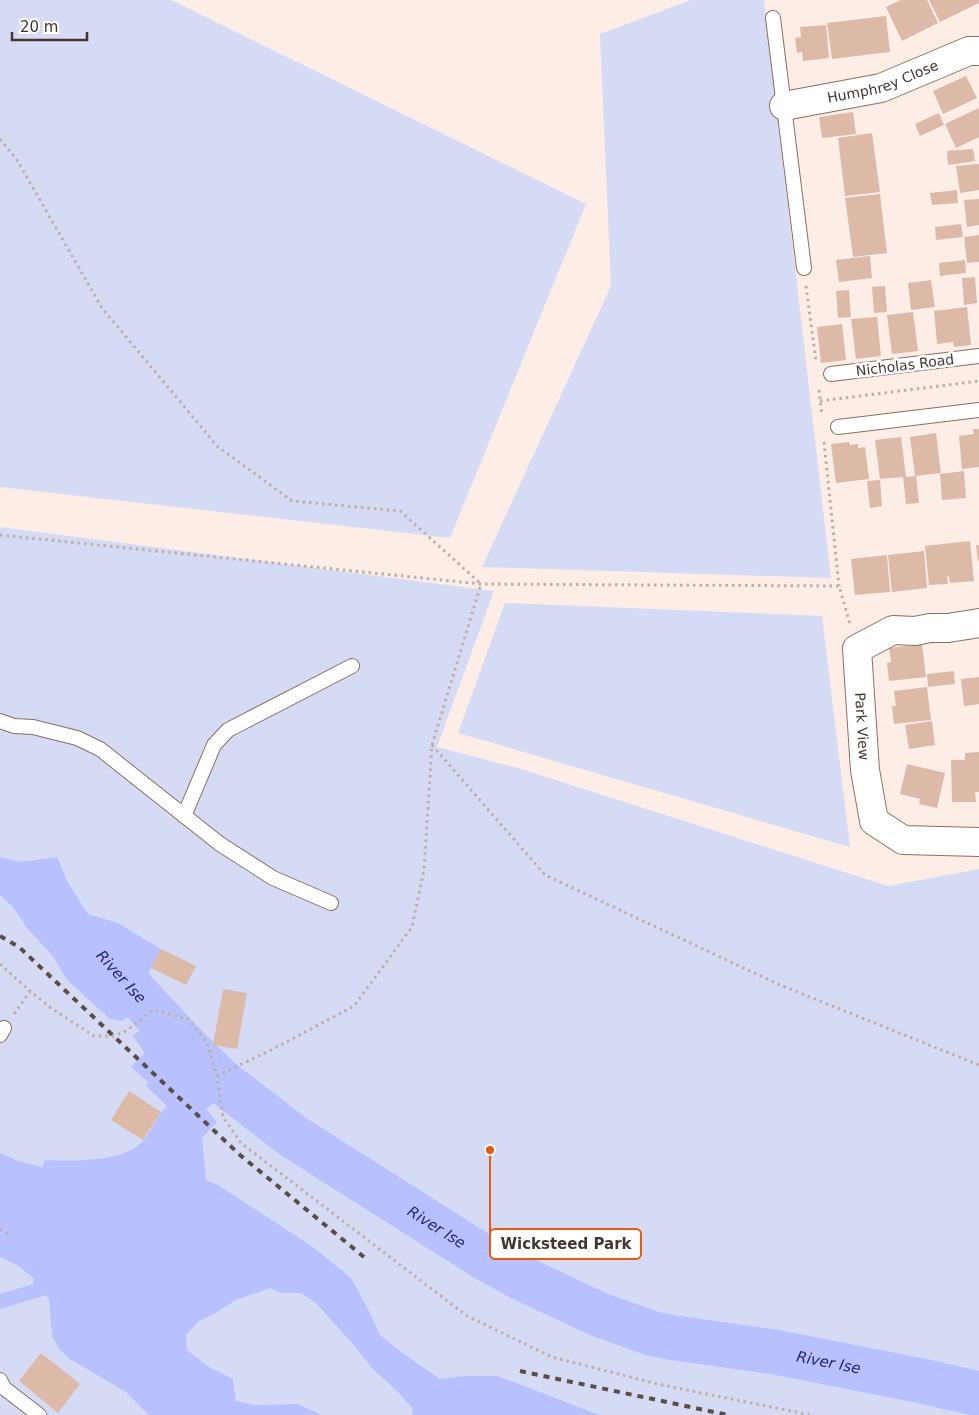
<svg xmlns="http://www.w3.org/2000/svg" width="979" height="1415" viewBox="0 0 979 1415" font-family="'DejaVu Sans',sans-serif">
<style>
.green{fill:#d6dbf5}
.water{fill:#b8c0fd}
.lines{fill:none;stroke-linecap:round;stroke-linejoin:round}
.river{stroke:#b8c0fd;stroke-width:45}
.building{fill:#ddb9a8}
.lane-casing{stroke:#8d6d5e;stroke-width:16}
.street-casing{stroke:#8d6d5e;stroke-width:30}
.path{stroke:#bdafa8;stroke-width:3;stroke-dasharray:2.5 4;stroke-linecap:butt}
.lane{stroke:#fff;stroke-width:14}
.street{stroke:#fff;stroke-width:28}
.rail{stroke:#5b4d46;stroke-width:4;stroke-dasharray:6 6;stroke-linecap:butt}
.labels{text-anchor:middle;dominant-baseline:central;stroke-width:5;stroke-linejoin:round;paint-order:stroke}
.street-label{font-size:14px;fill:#44362f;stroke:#fff}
.water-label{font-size:15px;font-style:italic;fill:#292378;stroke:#fff}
.leader{fill:none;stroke:#e8590c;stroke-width:2}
.callout-dot{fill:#e8590c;stroke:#fff;stroke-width:2}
.callout{fill:#fff;stroke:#e8590c;stroke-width:2}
.callout-label{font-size:15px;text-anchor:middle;font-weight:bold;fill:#44362f}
</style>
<rect width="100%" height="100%" fill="#fceee7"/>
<!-- green -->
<g class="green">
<path d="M0,0H171L586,204L450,538L0,487Z"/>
<path d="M691,0H764L831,578L482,567L611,286L600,34Z"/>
<path d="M0,527L494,591L437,747L518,768L888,886L979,869V1415H0Z"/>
<path d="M505,603L822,616L850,847L458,733Z"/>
</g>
<!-- water -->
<g class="water">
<path d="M0,857L20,862L57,857L68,883L88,914L118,923L161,949L151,968L133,998L141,1007L122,1021L110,1019L68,981L52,955L27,928L13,907L0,895Z"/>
<path d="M155,1018L174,1029L196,1051L197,1066L212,1086L215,1102L206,1109L217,1122L202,1138L206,1180L218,1185L313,1247L351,1278L369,1311L380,1335L405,1355L440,1379L465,1376H498L599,1415H412L413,1409L398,1392L371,1367L352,1343L315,1302L301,1293H281L270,1288L236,1300L215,1313L199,1321L186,1335L187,1350L209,1367L233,1379L236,1401L255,1405L298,1404L321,1415H149L126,1392L70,1359L59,1349L52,1335L49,1300L46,1295L0,1309V1294L33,1284L34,1279L19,1266L0,1257V1153L18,1161L42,1167L45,1160C72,1161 123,1163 143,1141C152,1130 157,1116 167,1106L146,1086L148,1082L131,1067L145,1053L133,1036Z"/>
</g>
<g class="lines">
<!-- river -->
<path class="river" id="s1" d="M95,948L132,989L191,1052L220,1080L294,1137L485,1258L517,1276L600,1315L654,1334L675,1338L775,1352L922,1381L979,1394"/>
</g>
<!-- building -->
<g class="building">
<path d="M901,0H927L938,23L902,41L886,7Z"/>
<path d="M929,0H979V3L940,22Z"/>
<path d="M886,16L890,52L832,59L827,23Z"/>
<path d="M826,25L829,58L803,61L802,52L797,53L795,38L801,37L800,27Z"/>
<path d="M966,76L977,98L943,114L933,91Z"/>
<path d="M979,108V137L956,148L945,124Z"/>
<path d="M853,112L856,134L822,138L819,117Z"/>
<path d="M939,113L944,125L920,136L915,124Z"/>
<path d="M872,133L880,192L845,196L838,138Z"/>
<path d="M973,149L975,161L948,165L947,151Z"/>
<path d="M979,164V190L960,193L956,166Z"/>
<path d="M957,190L958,203L932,205L930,193Z"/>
<path d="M880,194L887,253L853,257L845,198Z"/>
<path d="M979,199V225L967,227L964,200Z"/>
<path d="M961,224L963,237L936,240L935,227Z"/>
<path d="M979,235V262L967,263L964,237Z"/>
<path d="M870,256L872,278L839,282L836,260Z"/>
<path d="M965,260L966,273L940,276L939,263Z"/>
<path d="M975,277L977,303L964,305L962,278Z"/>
<path d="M931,280L935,307L911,310L908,283Z"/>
<path d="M885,286L887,312L874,313L872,287Z"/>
<path d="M849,290L851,317L838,318L836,291Z"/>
<path d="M967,307L971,345L954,347L953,342L937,344L934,311Z"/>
<path d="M913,312L918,351L892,354L887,315Z"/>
<path d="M877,317L881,356L856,359L851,319Z"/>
<path d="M842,324L846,360L821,363L817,327Z"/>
<path d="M973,429H979V467L962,469L959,436L974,434Z"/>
<path d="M936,433L941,473L915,476L910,437Z"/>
<path d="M901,437L906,477L916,476L919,503L906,504L903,477L880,479L875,440Z"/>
<path d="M849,442L850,445L858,444V448L865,447L869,479L836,483L831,444Z"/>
<path d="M964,471L966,498L942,500L940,474Z"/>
<path d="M880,480L882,506L870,508L867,481Z"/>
<path d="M970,541L974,581L950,583L949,576H947L948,584L929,585L925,546Z"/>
<path d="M976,545H979V561H978Z"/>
<path d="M924,551L927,588L892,592L888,555Z"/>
<path d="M887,555L890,592L855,595L851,559Z"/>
<path d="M922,644L926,677L889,681L887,663L891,662L889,648Z"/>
<path d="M954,671L955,684L928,687L927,674Z"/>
<path d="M979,677V704L964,706L961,679Z"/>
<path d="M927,687L931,720L894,724L892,706H896L894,691Z"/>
<path d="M932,721L935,745L909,749L905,725Z"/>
<path d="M979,752V792H975L976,802H952L951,760H965V753Z"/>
<path d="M907,764L945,773L937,808L919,804L920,799L900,794Z"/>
<path d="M161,949L196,966L186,985L151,968Z"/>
<path d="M223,989L247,993L237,1049L213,1045Z"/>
<path d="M129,1091L161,1112L143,1140L111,1120Z"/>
<path d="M41,1353L80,1384L58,1413L19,1381Z"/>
</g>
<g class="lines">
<defs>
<g id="lane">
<path d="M773,18L804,268"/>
<path d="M831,374L979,356"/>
<path d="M838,427L979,410"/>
<path d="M0,721L14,726L33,727L77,738L100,749L220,844L273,878L331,903"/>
<path d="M184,816L214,745L228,730L352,666"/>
<path d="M0,1035L4,1028"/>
<path d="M0,1380L4,1388L39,1415"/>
</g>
<g id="street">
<path id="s2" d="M784,106L881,88L969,51H979"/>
<path id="s3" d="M979,623L948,628H930L915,631L893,630L857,649L865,770L874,821L903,840L979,842"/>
</g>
</defs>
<!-- lane casing -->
<use href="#lane" class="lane-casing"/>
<!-- street casing -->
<use href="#street" class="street-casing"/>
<!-- path -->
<g class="path">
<path d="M0,139L17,160L102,308L217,446L292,501L400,511L480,583"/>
<path d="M806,286L816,361"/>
<path d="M819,390L822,416"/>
<path d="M820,401L979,381"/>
<path d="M824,442L839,586"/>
<path d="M0,535L481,584L839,586L850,624"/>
<path d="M432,745L545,875L780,985L979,1065"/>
<path d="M0,964L30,991L51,1008L94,1036H114L126,1031L153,1010L188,1019L207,1043L217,1076L223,1117L241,1143L467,1316L552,1357L657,1384L811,1415"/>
<path d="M14,1014L30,991"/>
<path d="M217,1076L273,1049L354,1006L412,927L424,870L432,745L481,584"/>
<path d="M0,1229L9,1235"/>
</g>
<!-- lane -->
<use href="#lane" class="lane"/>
<!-- street -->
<use href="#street" class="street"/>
<!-- rail -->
<g class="rail">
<path d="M0,936L19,947L240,1155L364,1257"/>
<path d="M520,1371L728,1415"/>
</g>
</g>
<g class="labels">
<!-- street labels -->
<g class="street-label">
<text stroke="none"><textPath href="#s2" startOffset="102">Humphrey Close</textPath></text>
<text transform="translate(905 365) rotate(-7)">Nicholas Road</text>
<text stroke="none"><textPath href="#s3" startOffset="205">Park View</textPath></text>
</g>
<!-- water labels -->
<g class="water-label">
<text stroke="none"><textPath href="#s1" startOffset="39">River Ise</textPath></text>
<text stroke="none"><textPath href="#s1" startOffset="444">River Ise</textPath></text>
<text stroke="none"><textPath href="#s1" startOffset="864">River Ise</textPath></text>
</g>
</g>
<!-- callouts -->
<path class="leader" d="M490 1150L490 1244"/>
<circle class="callout-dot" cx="490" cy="1150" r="5"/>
<rect class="callout" x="490" y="1229" width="151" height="30" rx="5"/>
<g class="callout-label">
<text x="566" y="1249">Wicksteed Park</text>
</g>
<!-- scale -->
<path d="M12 32v8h75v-8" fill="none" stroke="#44362f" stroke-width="2.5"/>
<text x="20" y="32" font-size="15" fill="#44362f" stroke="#ffffff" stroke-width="4" paint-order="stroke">20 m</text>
</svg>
